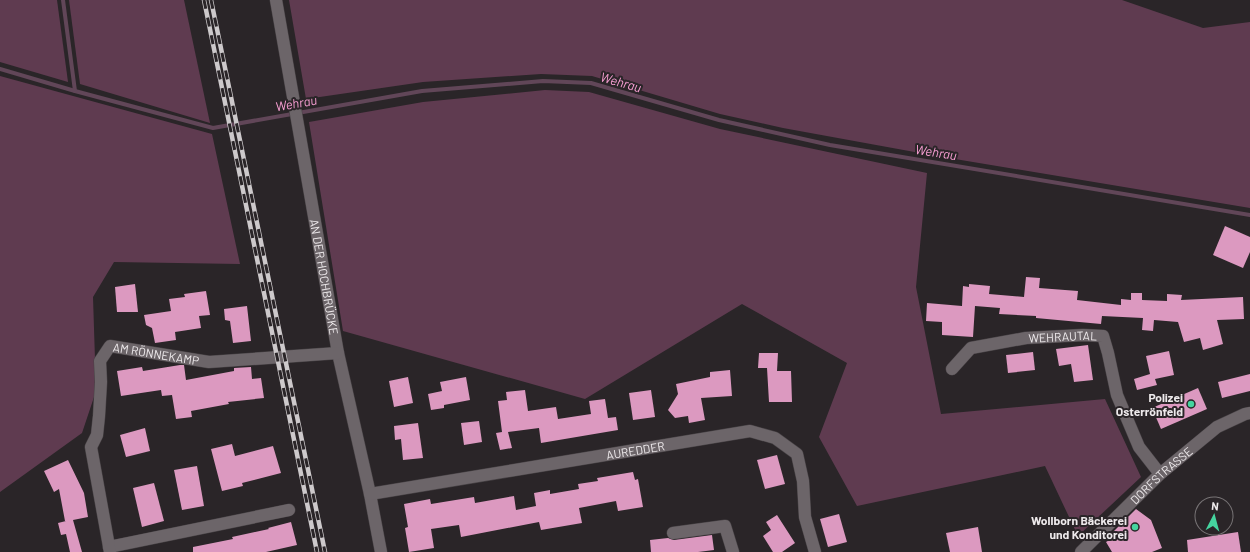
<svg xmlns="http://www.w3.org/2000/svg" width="1250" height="552" viewBox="0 0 1250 552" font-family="Barlow,sans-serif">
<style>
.green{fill:#5f3b50}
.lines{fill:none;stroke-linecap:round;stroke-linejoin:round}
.stream{stroke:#614658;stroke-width:4}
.building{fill:#dc99c0}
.street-casing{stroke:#484346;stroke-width:13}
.secondary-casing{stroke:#484346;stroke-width:13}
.street{stroke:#6c6569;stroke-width:12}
.secondary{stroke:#6c6569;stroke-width:12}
.rail-casing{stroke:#cdc9cb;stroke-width:4.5}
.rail{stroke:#2a2528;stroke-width:3;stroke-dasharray:9;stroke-linecap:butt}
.poi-dot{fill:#45d49f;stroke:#2a2528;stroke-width:1.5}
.labels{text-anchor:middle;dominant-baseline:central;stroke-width:4;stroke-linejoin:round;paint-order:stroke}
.street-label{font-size:12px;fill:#eeeaec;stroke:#2a2528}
.poi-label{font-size:12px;font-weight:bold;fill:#eeeaec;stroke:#2a2528;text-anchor:end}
.water-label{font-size:13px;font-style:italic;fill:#f99fd4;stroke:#2a2528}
</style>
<rect width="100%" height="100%" fill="#2a2528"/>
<!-- green -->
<g class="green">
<path d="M0,0H57L68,82L0,62Z"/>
<path d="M69,0H184L210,123L80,84Z"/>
<path d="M289,0H1122L1203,28L1250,22V208L931,155L783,128L720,114L592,76L541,74L423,82L306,99Z"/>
<path d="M0,76L212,134L240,264L114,262L93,297L96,391L82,433L0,492Z"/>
<path d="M545,90L589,92L720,129L927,173L916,287L941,414L1105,399L1141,477L1078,536L1045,466L857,506L819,437L847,363L742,304L585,399L343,331L309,122L423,102Z"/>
</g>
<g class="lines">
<!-- stream -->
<g class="stream">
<path d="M63,0L75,91L213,128L422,91L543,81L591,83L719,120L830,145L1250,215"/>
<path d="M0,69L75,91"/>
</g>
</g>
<!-- building -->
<g class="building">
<path d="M1225,226L1250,237V252L1243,268L1213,255Z"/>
<path d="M1026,277L1040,278L1039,288L1078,291L1077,300L1121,305V299L1131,300V293H1142V300L1167,301V294L1182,295L1181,300L1243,297L1244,319L1217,320L1223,344L1203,350L1200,338L1184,342L1178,322L1154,320L1153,331L1142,330L1143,318L1102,316L1101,324L1036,318V316L999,314L1000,308L975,306L973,337L942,335V322L926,321L927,303L962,306L963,286L969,287V284L990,286L989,294L1024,297Z"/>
<path d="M135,284L138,312H117L115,287Z"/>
<path d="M206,291L210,315L199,316L201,328L175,332L176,340L155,343L152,328L146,325L144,315L171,311L169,299L185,297L184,294Z"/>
<path d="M247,306L251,341L233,343L230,321L225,320L224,309Z"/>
<path d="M1088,345L1093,380L1074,382L1071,364L1059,366L1056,349Z"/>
<path d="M1169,351L1174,375L1155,379L1157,385L1137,390L1134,379L1150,374L1146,356Z"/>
<path d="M1033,352L1035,370L1008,373L1006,355Z"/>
<path d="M759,353H778L777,371H791L792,402H769L767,368H758Z"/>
<path d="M180,365H184L186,380L234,371V368L251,367L252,379L261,378L264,398L228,402L229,404L191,411L192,417L176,419L172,395L162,396L161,390L121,396L117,371L142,367L143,371Z"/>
<path d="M730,370L732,396L701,398L705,420L689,423L688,416L675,418L668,410L678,394L676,384L710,377V372Z"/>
<path d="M1250,374V391L1222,398L1218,382Z"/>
<path d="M408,377L413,403L394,407L389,381Z"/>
<path d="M466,377L470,400L444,405V408L431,410L428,394L442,391L440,382Z"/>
<path d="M1198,388L1207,409L1161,429L1152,408Z"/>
<path d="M525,390L528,411L556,407L558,419L591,414L589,401L605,399L608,418L616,417L618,430L541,443L539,428L508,432L512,448L500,450L496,433L502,432L498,401L507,400L506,392Z"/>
<path d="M651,390L655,417L633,420L629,393Z"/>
<path d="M479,421L482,442L464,445L461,423Z"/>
<path d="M418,423L423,458L403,460L401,439L395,440L394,426Z"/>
<path d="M145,428L150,451L126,457L120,435Z"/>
<path d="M232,444L235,456L273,446L281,473L242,483L243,486L222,491L211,449Z"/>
<path d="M777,455L785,484L765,489L757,460Z"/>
<path d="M68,460L84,493L88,517L73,520L82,552H70L66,534L61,535L58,523L66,521H65L59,489L54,492L44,471Z"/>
<path d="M197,466L204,506L182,510L174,470Z"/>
<path d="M633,472L635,480L638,479L643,507L618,511L616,501L579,508L582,523L541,530L539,522L461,537L459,525L431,529L434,548L409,552L405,528L408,527L404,504L430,499L431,504L474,497L475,503L514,496L516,510L536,506L534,493L550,490V494L579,489L578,484L598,481L597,478Z"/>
<path d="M154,483L164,521L142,527L133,488Z"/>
<path d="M1136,509L1151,520L1162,548L1152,552H1112L1106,542L1113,538L1111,534Z"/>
<path d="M839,514L847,542L828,547L820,519Z"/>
<path d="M777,515L795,543L782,552H773L763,536L771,530L766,522Z"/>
<path d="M291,522L297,545L266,552H193V547L233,539L232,537L269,529L268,528Z"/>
<path d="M978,527L982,552H950L946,533Z"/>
<path d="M1238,532L1241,552H1188L1187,540Z"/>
<path d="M712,535L714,550L698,552H651L650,540L668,538L674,540Z"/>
</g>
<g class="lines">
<defs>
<g id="street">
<path id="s1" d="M276,0L338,353L370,494L381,552"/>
<path id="s2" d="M952,369L971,348L1026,338L1083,335L1103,336L1108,353L1117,395L1139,447L1160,474"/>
<path id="s3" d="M370,494L750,431L775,438L797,454L803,481L805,517L815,552"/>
<path d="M673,533L725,526L733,552"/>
<path d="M109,547L289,510"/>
<path id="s4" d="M110,552L91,447L97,435L99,416L101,382L100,361L110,346L209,362L338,353"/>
</g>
<g id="secondary">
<path id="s5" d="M1081,552L1160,474L1217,427L1245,414L1250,413"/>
</g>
</defs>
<!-- street casing -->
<use href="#street" class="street-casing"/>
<!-- secondary casing -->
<use href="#secondary" class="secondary-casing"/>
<!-- street -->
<use href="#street" class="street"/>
<!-- secondary -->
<use href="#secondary" class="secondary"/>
<defs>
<g id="rail">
<path d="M204,0L317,552"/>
<path d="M211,0L325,552"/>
</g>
</defs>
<!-- rail casing -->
<use href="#rail" class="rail-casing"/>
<!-- rail -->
<use href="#rail" class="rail"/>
</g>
<!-- markers -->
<g class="poi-dot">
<circle cx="1191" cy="404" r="4"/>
<circle cx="1135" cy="527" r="4"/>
</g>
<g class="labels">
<!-- street labels -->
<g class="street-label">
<text stroke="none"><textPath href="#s1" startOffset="281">AN DER HOCHBRÜCKE</textPath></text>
<text stroke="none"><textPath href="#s2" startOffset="121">WEHRAUTAL</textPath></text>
<text stroke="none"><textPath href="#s4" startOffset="259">AM RÖNNEKAMP</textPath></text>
<text stroke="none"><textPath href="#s3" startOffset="269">AUREDDER</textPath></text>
<text stroke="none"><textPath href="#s5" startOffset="111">DORFSTRASSE</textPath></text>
</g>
<!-- poi labels -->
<g class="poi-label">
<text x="1183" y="397">Polizei<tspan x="1183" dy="14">Osterrönfeld</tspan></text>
<text x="1127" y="520">Wollborn Bäckerei<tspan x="1127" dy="14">und Konditorei</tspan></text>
</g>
<!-- water labels -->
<g class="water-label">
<text transform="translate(621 82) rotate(16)">Wehrau</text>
<text transform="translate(296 103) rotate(-10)">Wehrau</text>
<text transform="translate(936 152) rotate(9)">Wehrau</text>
</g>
</g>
<!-- north arrow -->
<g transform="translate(1214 516) rotate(6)"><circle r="19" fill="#2a2528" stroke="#787476"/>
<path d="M0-3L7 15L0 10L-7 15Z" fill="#45d49f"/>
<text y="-6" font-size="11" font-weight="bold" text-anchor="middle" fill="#eeeaec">N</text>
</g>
</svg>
